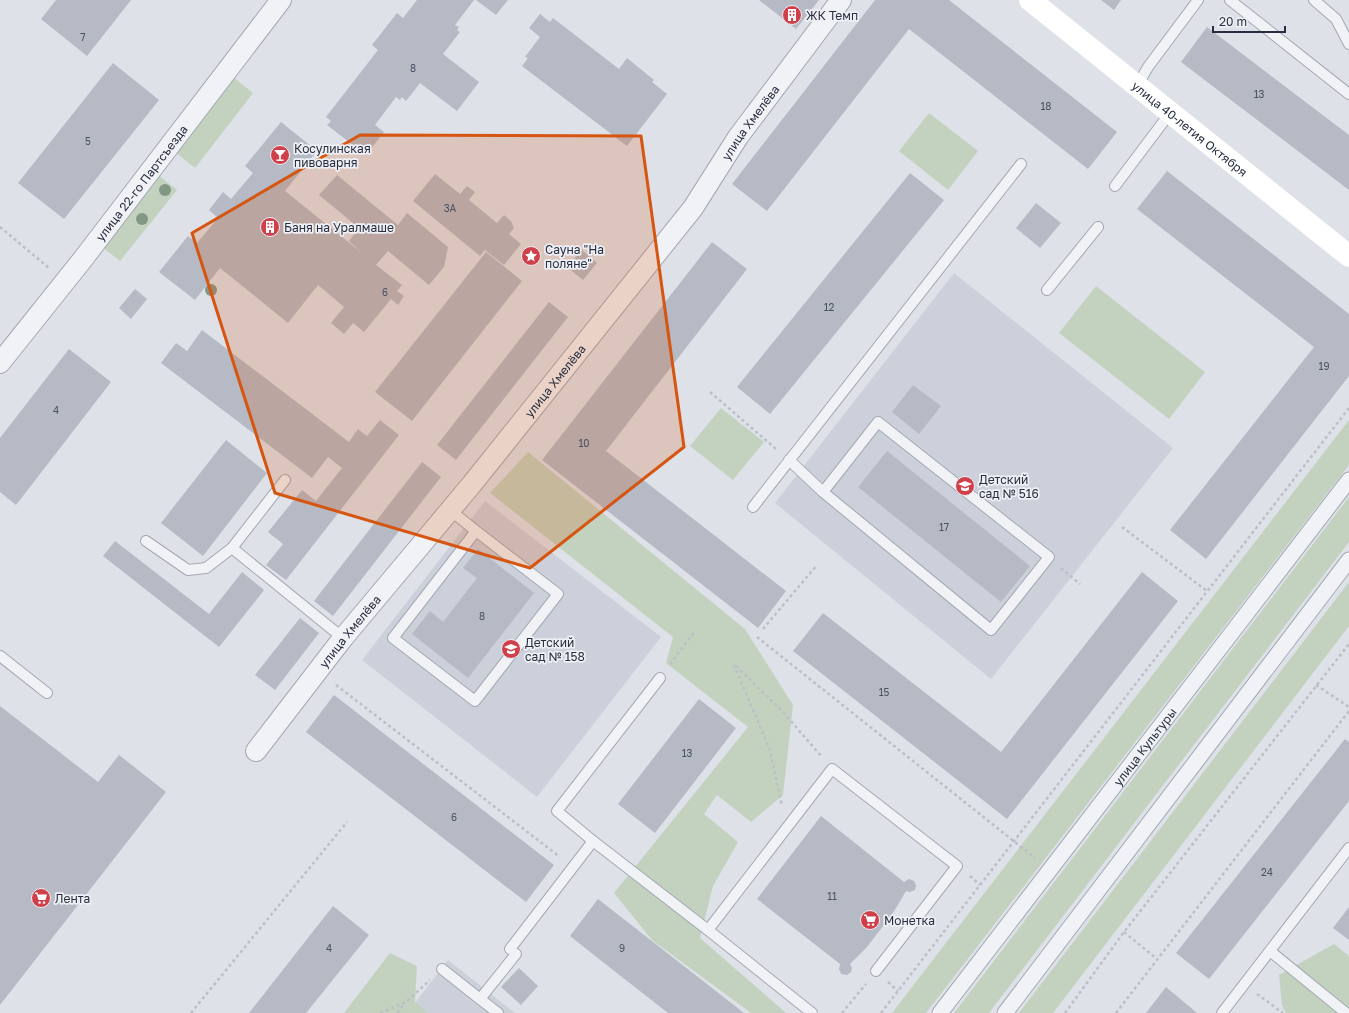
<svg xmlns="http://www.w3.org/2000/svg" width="1349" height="1013" viewBox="0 0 1349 1013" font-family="'Golos Text',sans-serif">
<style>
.built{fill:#ccd0da}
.green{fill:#c2d2bf}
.building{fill:#b5bac5}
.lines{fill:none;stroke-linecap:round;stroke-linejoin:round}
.service-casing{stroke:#a3a8b2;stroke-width:12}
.pedestrian-casing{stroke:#a3a8b2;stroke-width:17}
.minor-casing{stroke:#a3a8b2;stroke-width:22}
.path{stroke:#bcbfc6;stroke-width:2.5;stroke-dasharray:3 3;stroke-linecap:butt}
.service{stroke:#f1f2f6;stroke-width:10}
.pedestrian{stroke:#f1f2f6;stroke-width:15}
.minor{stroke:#f1f2f6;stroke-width:20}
.secondary{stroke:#fff;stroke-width:22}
.tree{fill:#839785}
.marked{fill:#d55511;fill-opacity:0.2;stroke:#d55511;stroke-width:3;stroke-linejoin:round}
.labels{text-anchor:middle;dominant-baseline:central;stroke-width:3.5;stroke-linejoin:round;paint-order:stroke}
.number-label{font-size:10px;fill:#4a5160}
.poi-label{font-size:12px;fill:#272e3f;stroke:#eef0f6;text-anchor:start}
.street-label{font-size:12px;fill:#272e3f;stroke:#eef0f6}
</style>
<rect width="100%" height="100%" fill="#dee1e8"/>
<!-- built -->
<g class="built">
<path d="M954,273L1173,448L991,679L775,503Z"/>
<path d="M485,501L661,637L537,797L362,660Z"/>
<path d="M448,960L515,1013H428L415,1003Z"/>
</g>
<!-- green -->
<g class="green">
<path d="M233,77L253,93L195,168L175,152Z"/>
<path d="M929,113L978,151L948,190L899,151Z"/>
<path d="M157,174L177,190L120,261L101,246Z"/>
<path d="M1096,286L1205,372L1169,419L1059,333Z"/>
<path d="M721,408L764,442L733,480L690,446Z"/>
<path d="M1349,420V465L926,1013H892Z"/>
<path d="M528,452L745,629L793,705L783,795L751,822L717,795L704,814L738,842L713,886L700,938L786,1013H751L652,940L614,893L748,727L666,663L673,637L490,493Z"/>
<path d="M1349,497V542L989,1013H954Z"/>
<path d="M1349,582V626L1053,1013H1019Z"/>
<path d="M1334,944L1349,956V1013H1286L1282,1005L1279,975Z"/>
<path d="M390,953L417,966L415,1002L428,1013H344Z"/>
</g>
<!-- building -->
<g class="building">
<path d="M56,0H131L87,56L41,19Z"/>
<path d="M417,0H474L455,25L459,27L457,30L460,32L443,54L479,82L457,111L420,83L406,101L402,97L400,100L396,97L375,125L384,132L366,155L327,125L331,121L326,117L378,50L372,45L397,13L403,18Z"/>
<path d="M476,0H508L496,15Z"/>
<path d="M759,0H819L796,29Z"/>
<path d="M875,0H949L1117,132L1088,169L909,29L767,211L732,184Z"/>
<path d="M1101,0H1121L1114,10Z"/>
<path d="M540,14L550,22L553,18L619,69L627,58L654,80L652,82L667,94L627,146L522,66L528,58L525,57L540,37L529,28Z"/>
<path d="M1207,27L1349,135V190L1181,62Z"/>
<path d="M113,63L159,100L64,219L18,183Z"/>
<path d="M281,122L317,151L285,191L362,253L349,241L359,228L319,195L337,175L398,225L407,213L448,247L444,267L429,285L388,251L376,265L402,285L397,291L404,296L398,305L391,299L364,332L353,323L344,334L331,323L344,307L318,285L288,323L220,268L195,300L159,272L188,236L197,243L218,218L209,210L223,192L231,199L253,173L245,166Z"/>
<path d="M1167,171L1349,314V376L1206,559L1170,530L1314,347L1137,209Z"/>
<path d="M910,173L944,200L770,414L737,387Z"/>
<path d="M435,174L460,194L467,186L475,192L469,200L497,223L504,215L511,221L514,228L509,234L521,244L504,265L485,250L480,256L413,201Z"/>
<path d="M1036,203L1061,223L1040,248L1016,228Z"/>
<path d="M712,242L747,269L606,451L786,591L758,628L542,460Z"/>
<path d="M582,250L597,263L583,280L567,267Z"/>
<path d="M486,252L522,281L412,421L375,392Z"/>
<path d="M135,289L147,299L131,319L119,308Z"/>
<path d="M549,302L568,317L456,460L437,445Z"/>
<path d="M202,330L349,442L358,429L367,436L380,420L399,435L286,580L266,565L283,544L268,532L302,490L316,501L342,468L328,457L312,478L161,363L176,343L187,351Z"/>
<path d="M69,349L111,382L16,505L0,492V438Z"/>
<path d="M913,385L941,406L919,434L892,412Z"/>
<path d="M226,440L267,473L203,556L161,523Z"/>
<path d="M887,451L1030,566L1001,602L858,487Z"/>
<path d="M422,462L441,477L333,616L314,601Z"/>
<path d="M115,541L209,614L242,572L264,590L219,647L103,556Z"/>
<path d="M478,549L534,593L468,678L412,634L430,611L443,622L477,578L463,568Z"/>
<path d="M1142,572L1178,601L1007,819L793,651L823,613L1001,752Z"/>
<path d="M300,618L319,633L275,690L255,675Z"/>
<path d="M334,695L554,865L526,902L306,732Z"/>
<path d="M699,699L736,728L655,833L618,804Z"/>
<path d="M0,706L98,782L119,755L166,792L0,1005Z"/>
<path d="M1345,739L1349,742V801L1209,979L1176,953Z"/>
<path d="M821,816L904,882L909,879L914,881L916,885L915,890L910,892L906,891L893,913L867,947L850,964L852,968L851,972L847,975L841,974L839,969L840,964L757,899Z"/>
<path d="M598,899L744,1013H668L599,959L570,936Z"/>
<path d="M333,906L369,935L306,1013H249Z"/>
<path d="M1349,907V940L1333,928Z"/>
<path d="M519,968L538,986L521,1005L501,987Z"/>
<path d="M1166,987L1197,1013H1146Z"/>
</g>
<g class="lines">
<defs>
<g id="service">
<path d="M1230,0L1349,94"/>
<path d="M1314,0L1336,19L1349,44"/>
<path d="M1137,86L1148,67L1198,0"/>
<path d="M1115,186L1170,113"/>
<path d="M1047,290L1098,227"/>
<path d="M789,460L823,492L878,422L1049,557L991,630L823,492"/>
<path d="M285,480L232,548L343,638"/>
<path d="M753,507L1021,164"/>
<path d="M450,510L476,531L393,638L475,701L558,594L476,531"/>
<path d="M146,541L188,570L206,568L232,548"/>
<path d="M0,656L47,693"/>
<path d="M593,841L557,811L660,678"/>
<path d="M708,930L812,1013"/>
<path d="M510,949L593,841L708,930L832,769L957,866L876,971"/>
<path d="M1270,951L1346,1013"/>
<path d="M442,969L480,999"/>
<path d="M498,1013L480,999L516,954"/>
<path d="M1222,1013L1349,848"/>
</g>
<g id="pedestrian">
<path id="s1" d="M940,1013L1349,480"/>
<path d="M1005,1013L1349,560"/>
</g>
<g id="minor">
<path id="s2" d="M0,363L83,259L281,0"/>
<path id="s3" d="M256,751L343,638L472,484L693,208L738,137L841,0"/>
</g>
</defs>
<!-- service casing -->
<use href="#service" class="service-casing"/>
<!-- pedestrian casing -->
<use href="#pedestrian" class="pedestrian-casing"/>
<!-- minor casing -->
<use href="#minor" class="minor-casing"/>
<!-- path -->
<g class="path">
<path d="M0,227L49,268"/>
<path d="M710,392L776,449"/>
<path d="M1122,527L1207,591"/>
<path d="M1061,568L1080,584"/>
<path d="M763,629L817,565"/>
<path d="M757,637L1035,858"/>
<path d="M670,664L694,633"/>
<path d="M734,665L770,750L782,806"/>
<path d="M736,666L783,712L822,757"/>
<path d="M336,685L560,857"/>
<path d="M1316,685L1349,707"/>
<path d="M970,876L980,885"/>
<path d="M1124,932L1157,959"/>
<path d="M888,982L898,991"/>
<path d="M1257,994L1283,1013"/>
<path d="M191,1013L347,822"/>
<path d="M380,1013L406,1002L430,980"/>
<path d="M397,1013L405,1002"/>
<path d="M842,1013L866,984"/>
<path d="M881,1013L1349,408"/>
<path d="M1065,1013L1124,932L1349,644"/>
<path d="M1116,1013L1349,711"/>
</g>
<!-- service -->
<use href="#service" class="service"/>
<!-- pedestrian -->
<use href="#pedestrian" class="pedestrian"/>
<!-- minor -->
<use href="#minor" class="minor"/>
<!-- secondary -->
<path class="secondary" id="s4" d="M1030,0L1349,256"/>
</g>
<!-- trees -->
<g class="tree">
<circle cx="165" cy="190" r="6"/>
<circle cx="142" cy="219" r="6"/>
<circle cx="211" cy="290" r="6"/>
</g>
<!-- marked area -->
<path class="marked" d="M360,135L641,136L684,447L530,568L275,493L192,233Z"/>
<!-- icons -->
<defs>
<symbol id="building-disc" viewBox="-11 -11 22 22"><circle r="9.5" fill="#d0404a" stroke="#eef0f6"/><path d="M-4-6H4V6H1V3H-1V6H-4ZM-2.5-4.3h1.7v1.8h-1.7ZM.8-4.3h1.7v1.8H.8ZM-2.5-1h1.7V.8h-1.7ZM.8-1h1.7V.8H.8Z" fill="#fff"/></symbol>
<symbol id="bar-disc" viewBox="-11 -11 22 22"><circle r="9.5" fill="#d0404a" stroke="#eef0f6"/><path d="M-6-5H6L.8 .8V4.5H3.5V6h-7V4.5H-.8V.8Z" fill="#fff"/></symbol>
<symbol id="sight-disc" viewBox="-11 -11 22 22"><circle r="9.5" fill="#d0404a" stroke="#eef0f6"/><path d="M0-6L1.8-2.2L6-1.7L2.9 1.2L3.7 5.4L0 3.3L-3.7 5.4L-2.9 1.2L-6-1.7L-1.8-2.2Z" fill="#fff"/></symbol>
<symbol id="school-disc" viewBox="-11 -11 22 22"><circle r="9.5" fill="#d0404a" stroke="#eef0f6"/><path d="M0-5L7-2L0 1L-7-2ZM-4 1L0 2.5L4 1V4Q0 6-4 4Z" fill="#fff"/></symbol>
<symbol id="supermarket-disc" viewBox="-11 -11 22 22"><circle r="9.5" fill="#d0404a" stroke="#eef0f6"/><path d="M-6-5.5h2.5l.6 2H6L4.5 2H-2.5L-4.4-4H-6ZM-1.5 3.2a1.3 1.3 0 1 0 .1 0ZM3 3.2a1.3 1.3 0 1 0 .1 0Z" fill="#fff"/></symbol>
</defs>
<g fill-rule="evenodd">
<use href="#building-disc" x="781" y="4" width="22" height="22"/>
<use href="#bar-disc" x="269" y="144" width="22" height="22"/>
<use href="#building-disc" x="259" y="216" width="22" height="22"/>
<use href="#sight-disc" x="520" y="245" width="22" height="22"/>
<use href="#school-disc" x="954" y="475" width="22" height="22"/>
<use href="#school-disc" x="500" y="638" width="22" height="22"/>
<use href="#supermarket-disc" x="30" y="887" width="22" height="22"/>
<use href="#supermarket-disc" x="859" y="909" width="22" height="22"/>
</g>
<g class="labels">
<!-- number labels -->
<g class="number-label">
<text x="83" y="37">7</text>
<text x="413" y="68">8</text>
<text x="1259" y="94">13</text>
<text x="1046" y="106">18</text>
<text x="88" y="141">5</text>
<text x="450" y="208">3А</text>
<text x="385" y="292">6</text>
<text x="829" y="307">12</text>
<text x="1324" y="366">19</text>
<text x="56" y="410">4</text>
<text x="584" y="443">10</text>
<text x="944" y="527">17</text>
<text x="482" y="616">8</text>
<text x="884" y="692">15</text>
<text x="687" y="753">13</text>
<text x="454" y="817">6</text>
<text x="1267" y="872">24</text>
<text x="832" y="896">11</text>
<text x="329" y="948">4</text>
<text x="622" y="948">9</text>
</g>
<!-- poi labels -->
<g class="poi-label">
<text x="806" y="15">ЖК Темп</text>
<text x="294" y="148">Косулинская<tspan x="294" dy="14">пивоварня</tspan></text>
<text x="284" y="227">Баня на Уралмаше</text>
<text x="545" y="249">Сауна "На<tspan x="545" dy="14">поляне"</tspan></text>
<text x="979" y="479">Детский<tspan x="979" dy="14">сад № 516</tspan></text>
<text x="525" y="642">Детский<tspan x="525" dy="14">сад № 158</tspan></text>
<text x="55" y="898">Лента</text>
<text x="884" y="920">Монетка</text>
</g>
<!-- street labels -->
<g class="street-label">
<text stroke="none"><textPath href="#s3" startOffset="800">улица Хмелёва</textPath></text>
<text stroke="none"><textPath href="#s4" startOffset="205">улица 40-летия Октября</textPath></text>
<text stroke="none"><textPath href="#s2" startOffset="229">улица 22-го Партсъезда</textPath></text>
<text stroke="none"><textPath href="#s3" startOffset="476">улица Хмелёва</textPath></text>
<text stroke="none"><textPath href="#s3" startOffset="152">улица Хмелёва</textPath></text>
<text stroke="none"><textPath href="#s1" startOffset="336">улица Культуры</textPath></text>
</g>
</g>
<!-- scale -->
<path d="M1213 26v6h72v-6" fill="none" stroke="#272e3f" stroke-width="2"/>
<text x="1219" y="26" font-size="12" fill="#272e3f" stroke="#eef0f6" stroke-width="3" paint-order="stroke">20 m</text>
</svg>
